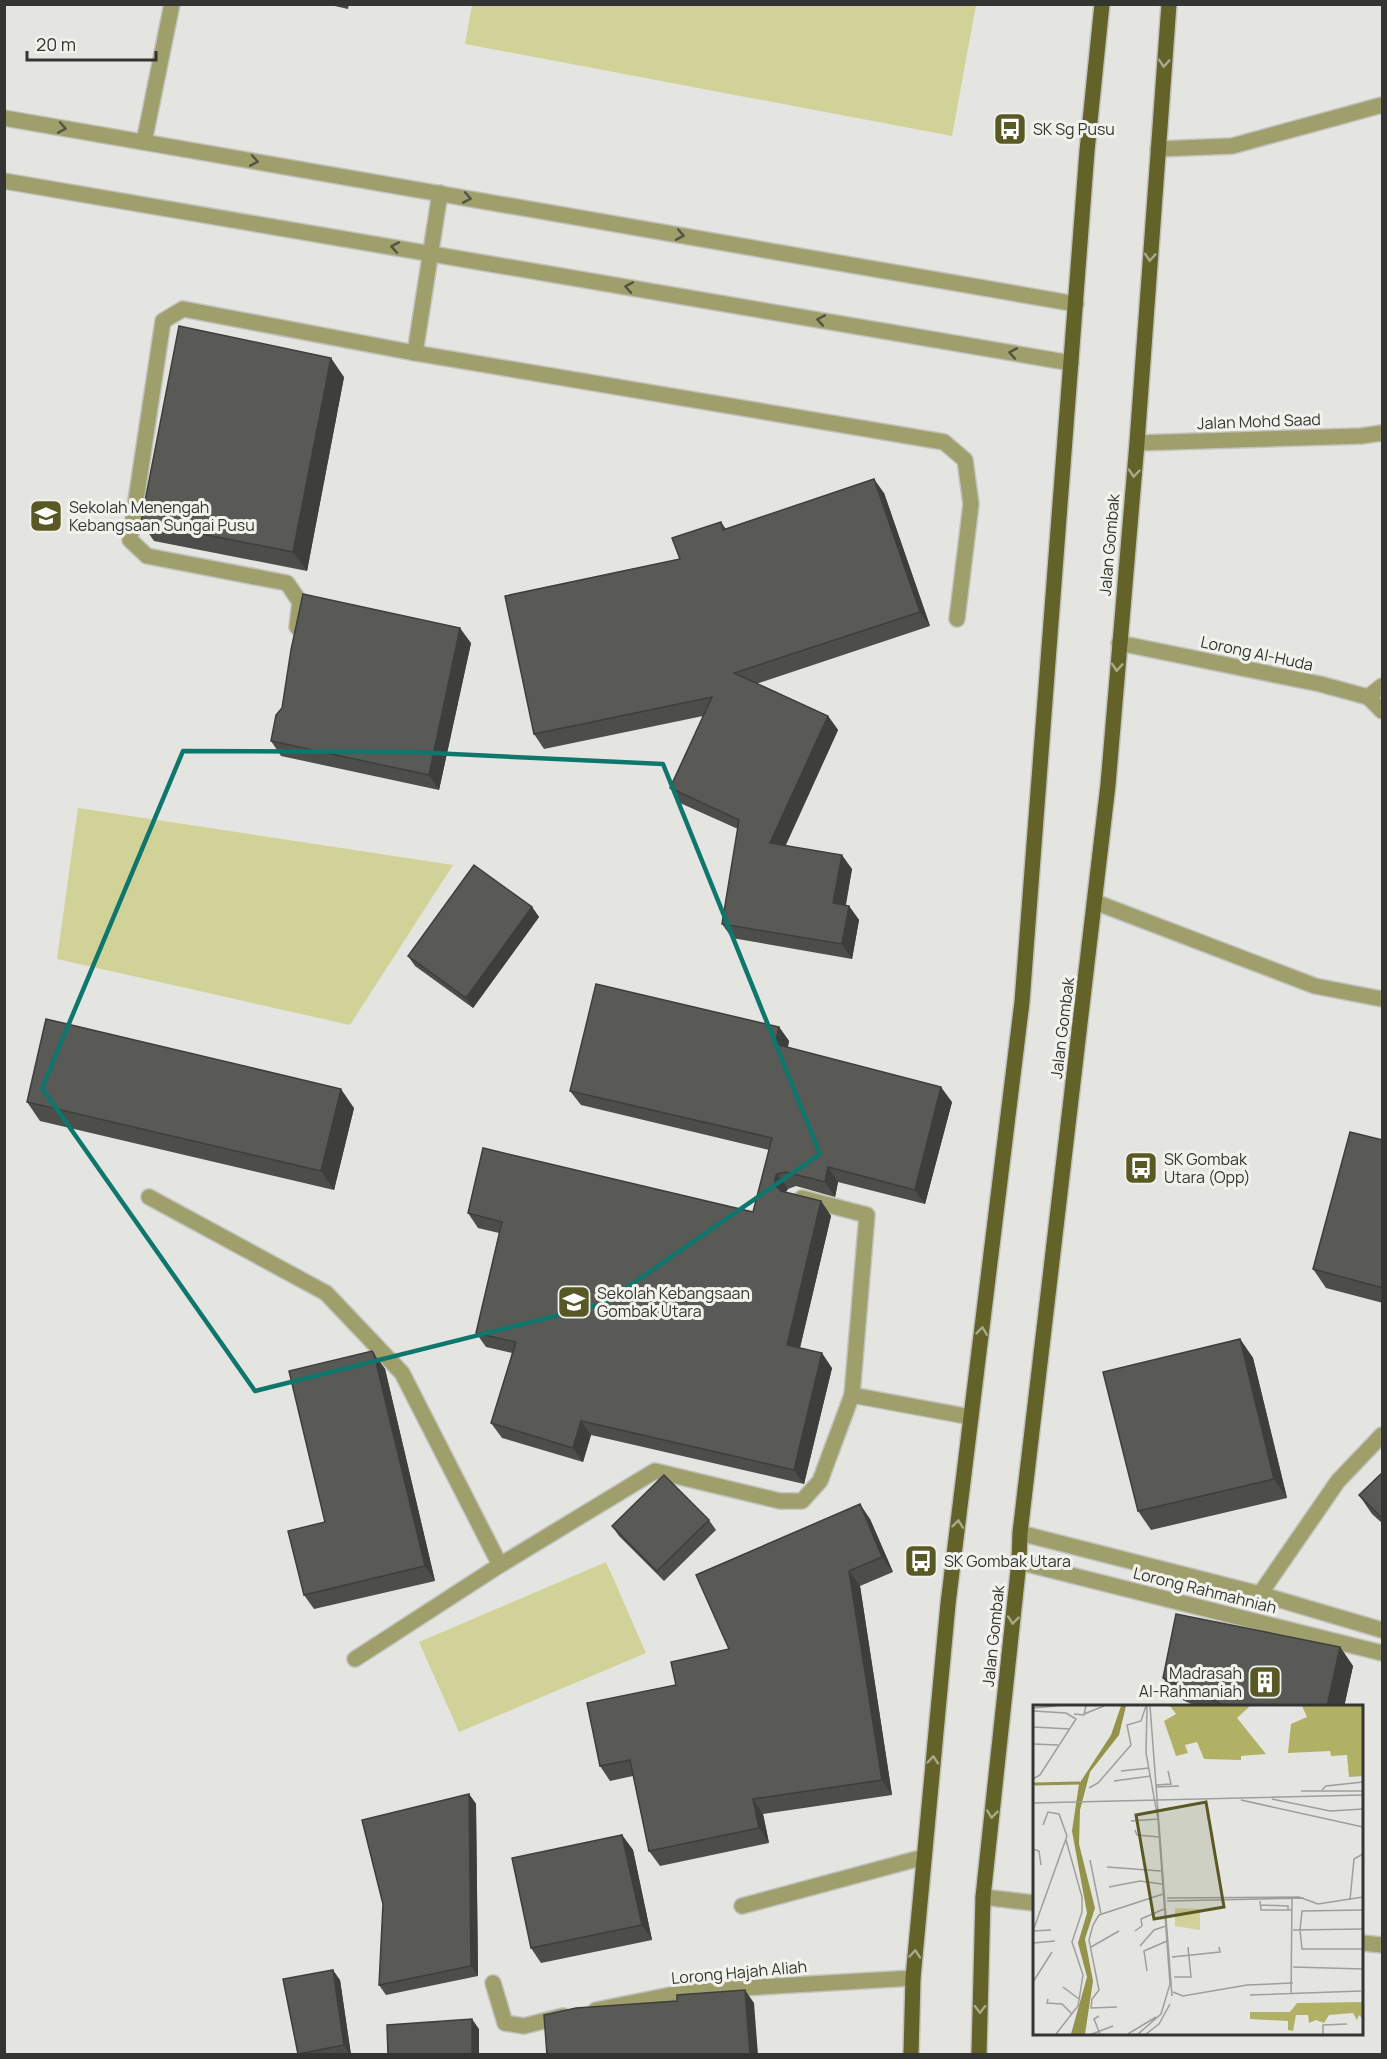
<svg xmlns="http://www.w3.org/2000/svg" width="1387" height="2059" viewBox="0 0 1387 2059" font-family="Manrope,sans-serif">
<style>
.garden{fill:#d1d298}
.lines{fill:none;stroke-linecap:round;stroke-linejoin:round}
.service-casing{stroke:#c1c2bd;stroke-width:18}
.minor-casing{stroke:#c1c2bd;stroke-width:18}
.primary-casing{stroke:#c1c2bd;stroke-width:18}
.service{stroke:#9e9f6b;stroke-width:15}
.minor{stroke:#9e9f6b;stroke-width:15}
.primary{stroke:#636228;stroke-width:15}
.wall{fill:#4d4d49}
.shaded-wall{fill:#3e3e3c}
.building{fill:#595955;stroke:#3e3e3c;stroke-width:1.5}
.oneway{stroke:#aaaa8a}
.oneway2{stroke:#545443}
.marked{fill:none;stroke:#0f766e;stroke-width:4.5;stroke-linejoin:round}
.labels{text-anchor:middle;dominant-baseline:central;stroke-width:6;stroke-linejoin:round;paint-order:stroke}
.poi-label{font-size:16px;fill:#343432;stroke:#f2f2ed;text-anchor:start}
.street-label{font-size:16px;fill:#343432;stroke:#f2f2ed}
.inset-river{fill:none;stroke:#939349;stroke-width:3}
.inset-road{fill:none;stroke:#9e9e9a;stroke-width:1.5}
.view{fill:#595926;fill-opacity:0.15;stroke:#595926;stroke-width:3}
.inset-edge{fill:none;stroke:#343432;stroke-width:3}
</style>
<rect width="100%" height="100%" fill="#e4e5e0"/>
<!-- garden -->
<g class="garden">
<path d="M472,5V4L976,5L952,136L465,44Z"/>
<path d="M78,808L453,865L350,1025L57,959Z"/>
<path d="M606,1562L646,1653L459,1732L419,1642Z"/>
</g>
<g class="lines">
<defs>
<g id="service">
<path d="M144,142L172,4"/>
<path d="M415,353L440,193"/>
<path d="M297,627L300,602L287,583L147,556L130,540L163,321L183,309L415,353L944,442L965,460L971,504L957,619"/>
<path d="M149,1197L326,1293L402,1373L500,1565"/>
<path d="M802,1198L867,1215L852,1395L971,1417"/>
<path d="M1020,1533L1260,1594L1382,1630"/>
<path d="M1260,1594L1338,1481L1382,1435"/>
<path d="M355,1659L500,1565L655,1471L780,1501H802L820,1481L852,1395"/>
<path d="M742,1906L924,1857"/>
<path d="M493,1983L505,2023L524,2026L563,2016"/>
<path d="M596,2010L690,1991L913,1978"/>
</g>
<g id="minor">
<path d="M4,118L1076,304"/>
<path d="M1158,149L1232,146L1382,105"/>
<path d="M4,181L1071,363"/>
<path d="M1137,443L1361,436L1382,433"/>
<path d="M1119,643L1320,684L1368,697L1382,711"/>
<path d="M1368,697L1382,686"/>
<path d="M1095,902L1315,986L1382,999"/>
<path d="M1019,1562L1382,1653"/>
<path d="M983,1897L1034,1903"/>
<path d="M1362,1943L1382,1945"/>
</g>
<g id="primary">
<path d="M911,2054L913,1978L948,1604L1022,1002L1087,151L1102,4"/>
<path d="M979,2054L983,1897L1019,1562L1020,1533L1108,785L1137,443L1169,4"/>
</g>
</defs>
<!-- service casing -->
<use href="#service" class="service-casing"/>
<!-- minor casing -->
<use href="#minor" class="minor-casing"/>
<!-- primary casing -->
<use href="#primary" class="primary-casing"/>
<!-- service -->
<use href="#service" class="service"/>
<!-- minor -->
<use href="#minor" class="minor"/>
<!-- primary -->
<use href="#primary" class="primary"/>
</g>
<!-- wall -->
<g class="wall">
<path d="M326,4H349L348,9Z"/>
<path d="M344,377L307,571L154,541L141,522Z"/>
<path d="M884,493L930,626L756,684L828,716L838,730L786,845L852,869L846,905L849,906L859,920L852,959L732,938L722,924L738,829L680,803L670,788L703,716L544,749L534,734L680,559L721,522L726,529Z"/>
<path d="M471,643L439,790L281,756L271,741Z"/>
<path d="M532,907L539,917L473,1008L415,966L408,956Z"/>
<path d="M779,1027L789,1041L788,1047L952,1102L925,1204L838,1182L835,1197L796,1186L788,1189L785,1192L821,1201L831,1216L800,1348L832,1368L804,1484L591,1435L583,1462L502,1438L491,1423L512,1353L486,1347L476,1333L499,1233L478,1228L468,1213L753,1212L769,1150L581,1105L570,1091Z"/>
<path d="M27,1102L354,1108L334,1190L40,1121Z"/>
<path d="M1383,1140V1303L1326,1288L1313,1269Z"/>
<path d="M1240,1339L1253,1358L1287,1498L1151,1530L1138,1511Z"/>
<path d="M374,1354L385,1369L435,1581L314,1609L304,1595Z"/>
<path d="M1383,1472V1524L1372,1514L1359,1495Z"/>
<path d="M870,1519L893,1572L860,1586L892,1795L763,1814L769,1843L660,1866L649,1851L633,1776L610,1781L600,1766L676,1685L729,1649Z"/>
<path d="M709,1520L716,1530L664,1581L619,1536L612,1526Z"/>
<path d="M1340,1647L1353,1666L1344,1707H1198L1176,1697L1163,1678Z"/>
<path d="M469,1794L476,1804L478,1976L386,1995L379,1985Z"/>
<path d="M622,1835L633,1850L652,1940L541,1963L531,1948Z"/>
<path d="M283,1979L340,1980L351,2055H298Z"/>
</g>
<!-- shaded-wall -->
<g class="shaded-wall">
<path d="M331,358L344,377L307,571L293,552Z"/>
<path d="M874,479L884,493L930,626L920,612Z"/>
<path d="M460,628L471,643L439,790L429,775Z"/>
<path d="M828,716L838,730L780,857L770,843Z"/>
<path d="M842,855L852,869L843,917L833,903Z"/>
<path d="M849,906L859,920L852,959L842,944Z"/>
<path d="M532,907L539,917L473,1008L466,998Z"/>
<path d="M779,1027L789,1041L785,1058L775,1044Z"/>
<path d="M941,1087L952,1102L925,1204L915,1190Z"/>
<path d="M341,1089L354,1108L334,1190L321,1171Z"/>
<path d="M828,1167L838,1182L835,1197L825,1182Z"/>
<path d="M777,1174L788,1189L785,1193V1199L775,1185V1178Z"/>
<path d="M821,1201L831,1216L797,1360L787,1345Z"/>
<path d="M1240,1339L1253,1358L1287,1498L1274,1479Z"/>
<path d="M822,1353L832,1368L804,1484L794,1470Z"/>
<path d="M374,1354L385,1369L435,1581L425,1566Z"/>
<path d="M581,1421L591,1435L583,1462L573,1448Z"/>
<path d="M860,1504L870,1519L893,1572L882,1557Z"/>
<path d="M849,1571L860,1586L892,1795L882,1780Z"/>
<path d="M1340,1647L1353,1666L1344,1707H1327Z"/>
<path d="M469,1794L476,1804L478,1976L471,1966Z"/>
<path d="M753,1799L763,1814L769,1843L759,1828Z"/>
<path d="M622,1835L633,1850L652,1940L642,1925Z"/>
<path d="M333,1970L340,1980L351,2055L344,2045Z"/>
<path d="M745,1990L754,2003L758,2055H750Z"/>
<path d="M472,2019L479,2029V2055H472Z"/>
</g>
<!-- building -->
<g class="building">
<path d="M179,326L331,358L293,552L141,522Z"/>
<path d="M874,479L920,612L734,673L828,716L770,843L842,855L833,903L849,906L842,944L722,924L739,820L670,788L712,697L534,734L505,596L680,559L672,538L721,522L723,530Z"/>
<path d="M303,594L460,628L429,775L271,741L276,715L282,708L291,650Z"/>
<path d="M474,865L532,907L466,998L408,956Z"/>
<path d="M596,984L779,1027L775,1044L941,1087L915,1190L828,1167L825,1182L786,1172L777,1174L775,1178V1185L781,1191L821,1201L787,1345L822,1353L794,1470L581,1421L573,1448L491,1423L516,1342L476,1333L502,1222L468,1213L483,1148L753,1212L772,1138L570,1091Z"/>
<path d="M46,1019L341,1089L321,1171L27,1102Z"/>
<path d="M1350,1132L1383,1140V1288L1313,1269Z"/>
<path d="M1240,1339L1274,1479L1138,1511L1103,1372Z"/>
<path d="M372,1351L374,1354L425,1566L304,1595L288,1531L325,1522L289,1371Z"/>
<path d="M1383,1472V1519L1359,1495Z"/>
<path d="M664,1475L709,1520L657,1571L612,1526Z"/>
<path d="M860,1504L882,1557L849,1571L882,1780L753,1799L759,1828L649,1851L630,1760L600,1766L587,1703L676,1685L671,1662L729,1649L696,1575Z"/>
<path d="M1176,1614L1340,1647L1327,1707H1228L1163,1678Z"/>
<path d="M469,1794L471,1966L379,1985L383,1904L362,1820Z"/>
<path d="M622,1835L642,1925L531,1948L512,1858Z"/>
<path d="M333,1970L344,2045L298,2054L283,1979Z"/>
<path d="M745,1990L750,2055H547L544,2015L576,2008L677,2001V1995Z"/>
<path d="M472,2019V2055H388L387,2025Z"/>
</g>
<!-- one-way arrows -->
<defs><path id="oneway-chevron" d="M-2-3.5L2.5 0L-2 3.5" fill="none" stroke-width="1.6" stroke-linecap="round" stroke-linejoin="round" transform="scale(1.5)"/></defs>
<g class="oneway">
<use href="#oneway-chevron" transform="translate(1164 63) rotate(94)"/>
<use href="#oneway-chevron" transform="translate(1150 257) rotate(94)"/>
<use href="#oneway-chevron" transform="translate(1134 473) rotate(95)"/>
<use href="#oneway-chevron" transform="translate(1117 667) rotate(94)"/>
<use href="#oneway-chevron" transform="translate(982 1331) rotate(-83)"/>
<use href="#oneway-chevron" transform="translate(958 1524) rotate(-83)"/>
<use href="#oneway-chevron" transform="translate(1013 1620) rotate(96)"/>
<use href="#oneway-chevron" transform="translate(933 1760) rotate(-85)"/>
<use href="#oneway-chevron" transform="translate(992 1814) rotate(96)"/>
<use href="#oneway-chevron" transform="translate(915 1954) rotate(-85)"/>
<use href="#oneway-chevron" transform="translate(980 2009) rotate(91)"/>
</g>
<g class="oneway2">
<use href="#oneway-chevron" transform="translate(62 128) rotate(10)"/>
<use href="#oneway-chevron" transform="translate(254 161) rotate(10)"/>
<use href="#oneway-chevron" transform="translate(467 198) rotate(10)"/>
<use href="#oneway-chevron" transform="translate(680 235) rotate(10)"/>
<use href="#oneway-chevron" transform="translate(395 247) rotate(-170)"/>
<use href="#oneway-chevron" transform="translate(629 287) rotate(-170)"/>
<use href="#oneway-chevron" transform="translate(821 320) rotate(-170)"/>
<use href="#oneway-chevron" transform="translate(1013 353) rotate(-170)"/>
</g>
<!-- marked area -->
<path class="marked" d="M183,751L410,752L663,764L820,1154L603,1304L255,1391L42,1088Z"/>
<!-- icons -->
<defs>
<symbol id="bus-square" viewBox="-11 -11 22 22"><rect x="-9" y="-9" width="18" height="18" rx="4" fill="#595926" stroke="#f2f2ed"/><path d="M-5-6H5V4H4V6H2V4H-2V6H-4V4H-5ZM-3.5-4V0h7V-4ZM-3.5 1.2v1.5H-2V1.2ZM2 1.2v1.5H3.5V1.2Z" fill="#fff"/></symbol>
<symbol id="school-square" viewBox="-11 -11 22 22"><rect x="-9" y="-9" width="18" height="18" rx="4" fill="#595926" stroke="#f2f2ed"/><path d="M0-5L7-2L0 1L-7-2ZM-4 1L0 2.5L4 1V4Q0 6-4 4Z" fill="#fff"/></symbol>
<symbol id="building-square" viewBox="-11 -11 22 22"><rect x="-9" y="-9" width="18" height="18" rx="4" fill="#595926" stroke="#f2f2ed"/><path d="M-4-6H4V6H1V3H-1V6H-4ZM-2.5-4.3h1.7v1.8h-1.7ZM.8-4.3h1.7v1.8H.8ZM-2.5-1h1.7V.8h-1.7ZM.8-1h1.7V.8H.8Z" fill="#fff"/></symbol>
</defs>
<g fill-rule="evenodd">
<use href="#bus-square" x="991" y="110" width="38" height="38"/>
<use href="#school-square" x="27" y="497" width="38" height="38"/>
<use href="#bus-square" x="1122" y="1149" width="38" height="38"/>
<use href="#school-square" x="555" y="1283" width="38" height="38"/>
<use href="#bus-square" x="902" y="1542" width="38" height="38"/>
<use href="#building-square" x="1246" y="1663" width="38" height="38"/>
</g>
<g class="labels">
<!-- poi labels -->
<g class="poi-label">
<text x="1033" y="129">SK Sg Pusu</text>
<text x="69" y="507">Sekolah Menengah<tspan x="69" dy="18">Kebangsaan Sungai Pusu</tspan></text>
<text x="1164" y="1159">SK Gombak<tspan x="1164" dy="18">Utara (Opp)</tspan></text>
<text x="597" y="1293">Sekolah Kebangsaan<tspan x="597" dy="18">Gombak Utara</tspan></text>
<text x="944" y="1561">SK Gombak Utara</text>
<text x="1242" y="1673" text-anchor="end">Madrasah<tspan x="1242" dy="18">Al-Rahmaniah</tspan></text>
</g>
<!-- street labels -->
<g class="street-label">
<text transform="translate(1259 421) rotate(-2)">Jalan Mohd Saad</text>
<text transform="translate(1109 545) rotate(-85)">Jalan Gombak</text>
<text transform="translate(1257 653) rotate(12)">Lorong Al-Huda</text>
<text transform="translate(1062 1028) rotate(-83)">Jalan Gombak</text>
<text transform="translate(1205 1590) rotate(14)">Lorong Rahmahniah</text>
<text transform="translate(993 1636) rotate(-84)">Jalan Gombak</text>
<text transform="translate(739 1972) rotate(-5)">Lorong Hajah Aliah</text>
</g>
</g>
<!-- overview -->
<g transform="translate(1033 1705)">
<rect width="330" height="330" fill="#e4e5e0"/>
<path d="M137,1H217L204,13L233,49L208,51V55L171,54L164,37L152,40L155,48L143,51L131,16L143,9ZM269,1H330V71L316,72L314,50L298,51L297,46L255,48L258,19L274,12ZM330,297V314L326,310L324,315L320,308L296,310L291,318L283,315L276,318L275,310H263L260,326L255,325V316L217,314V307H257L264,298Z" fill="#b1b166"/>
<path d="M142,203L167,204V225L142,221Z" fill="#d1d298"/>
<path d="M88,1H93L86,30L57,67L47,105L46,139L62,203L52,234L60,276L52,329H38L54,272L45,238L54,208L39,126L46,79L78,30Z" fill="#939349"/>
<path class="inset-river" d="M0,79L47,78"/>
<path class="inset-road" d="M117,1L139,291M0,3L23,1M0,6L33,8L43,14L7,70L0,74M41,9L51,10L53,1M51,9L71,1M0,22L37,24M0,39L25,40M88,66L116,63M81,76L118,71M123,80L138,79L135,66M123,82L146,81M56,83L65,78L98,40L94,20L108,16L113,1M289,85L293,81L330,77M268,86H330M239,94L297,106L330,104M208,95L330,122M0,98L330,90M98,116L125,114M102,125L104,130L126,132M0,144L6,146L8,160M57,155L68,209M74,162L128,166M76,182L107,176L129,179M134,193L266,192L285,199L330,192M317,195L321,154L330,149M134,196L271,193M227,196L228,205H259M228,200L255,201V205M330,205L269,206L267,225L269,244H330M260,225L330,224M0,226L34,131L26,109L15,107L10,120M0,226L18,225M102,226L109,221L108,214L131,204M0,238L22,236M107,241L121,225L133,221M58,242L86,226M139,252L187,247L186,242M260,262L330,264M114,266L111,246L134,236M141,272H158L155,242M0,277L19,247M30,282L46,294M140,287L150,291L214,280L260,278M258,289L259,194M217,290L328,286M15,294L14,298L29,299L39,309M84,302L58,303L59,294L66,285L56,235L60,220L66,210L130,189M66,311L61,314L67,329M23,329L45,301L50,270L39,237L49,207V192L33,135M59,329L80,321M95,329L123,312M105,329L128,309L137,279L125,114L113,48L114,1M113,329L126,319L137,299M290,329V320L314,319"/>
<path class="view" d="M173,97L191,202L121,214L103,110Z"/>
<rect width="330" height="330" class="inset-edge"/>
</g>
<!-- border -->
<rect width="1387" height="2059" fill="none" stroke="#343432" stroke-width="12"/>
<!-- scale -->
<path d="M27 51v9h129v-9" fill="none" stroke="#343432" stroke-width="3"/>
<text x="36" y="51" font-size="18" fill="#343432" stroke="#f2f2ed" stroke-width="4.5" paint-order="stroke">20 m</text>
</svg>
